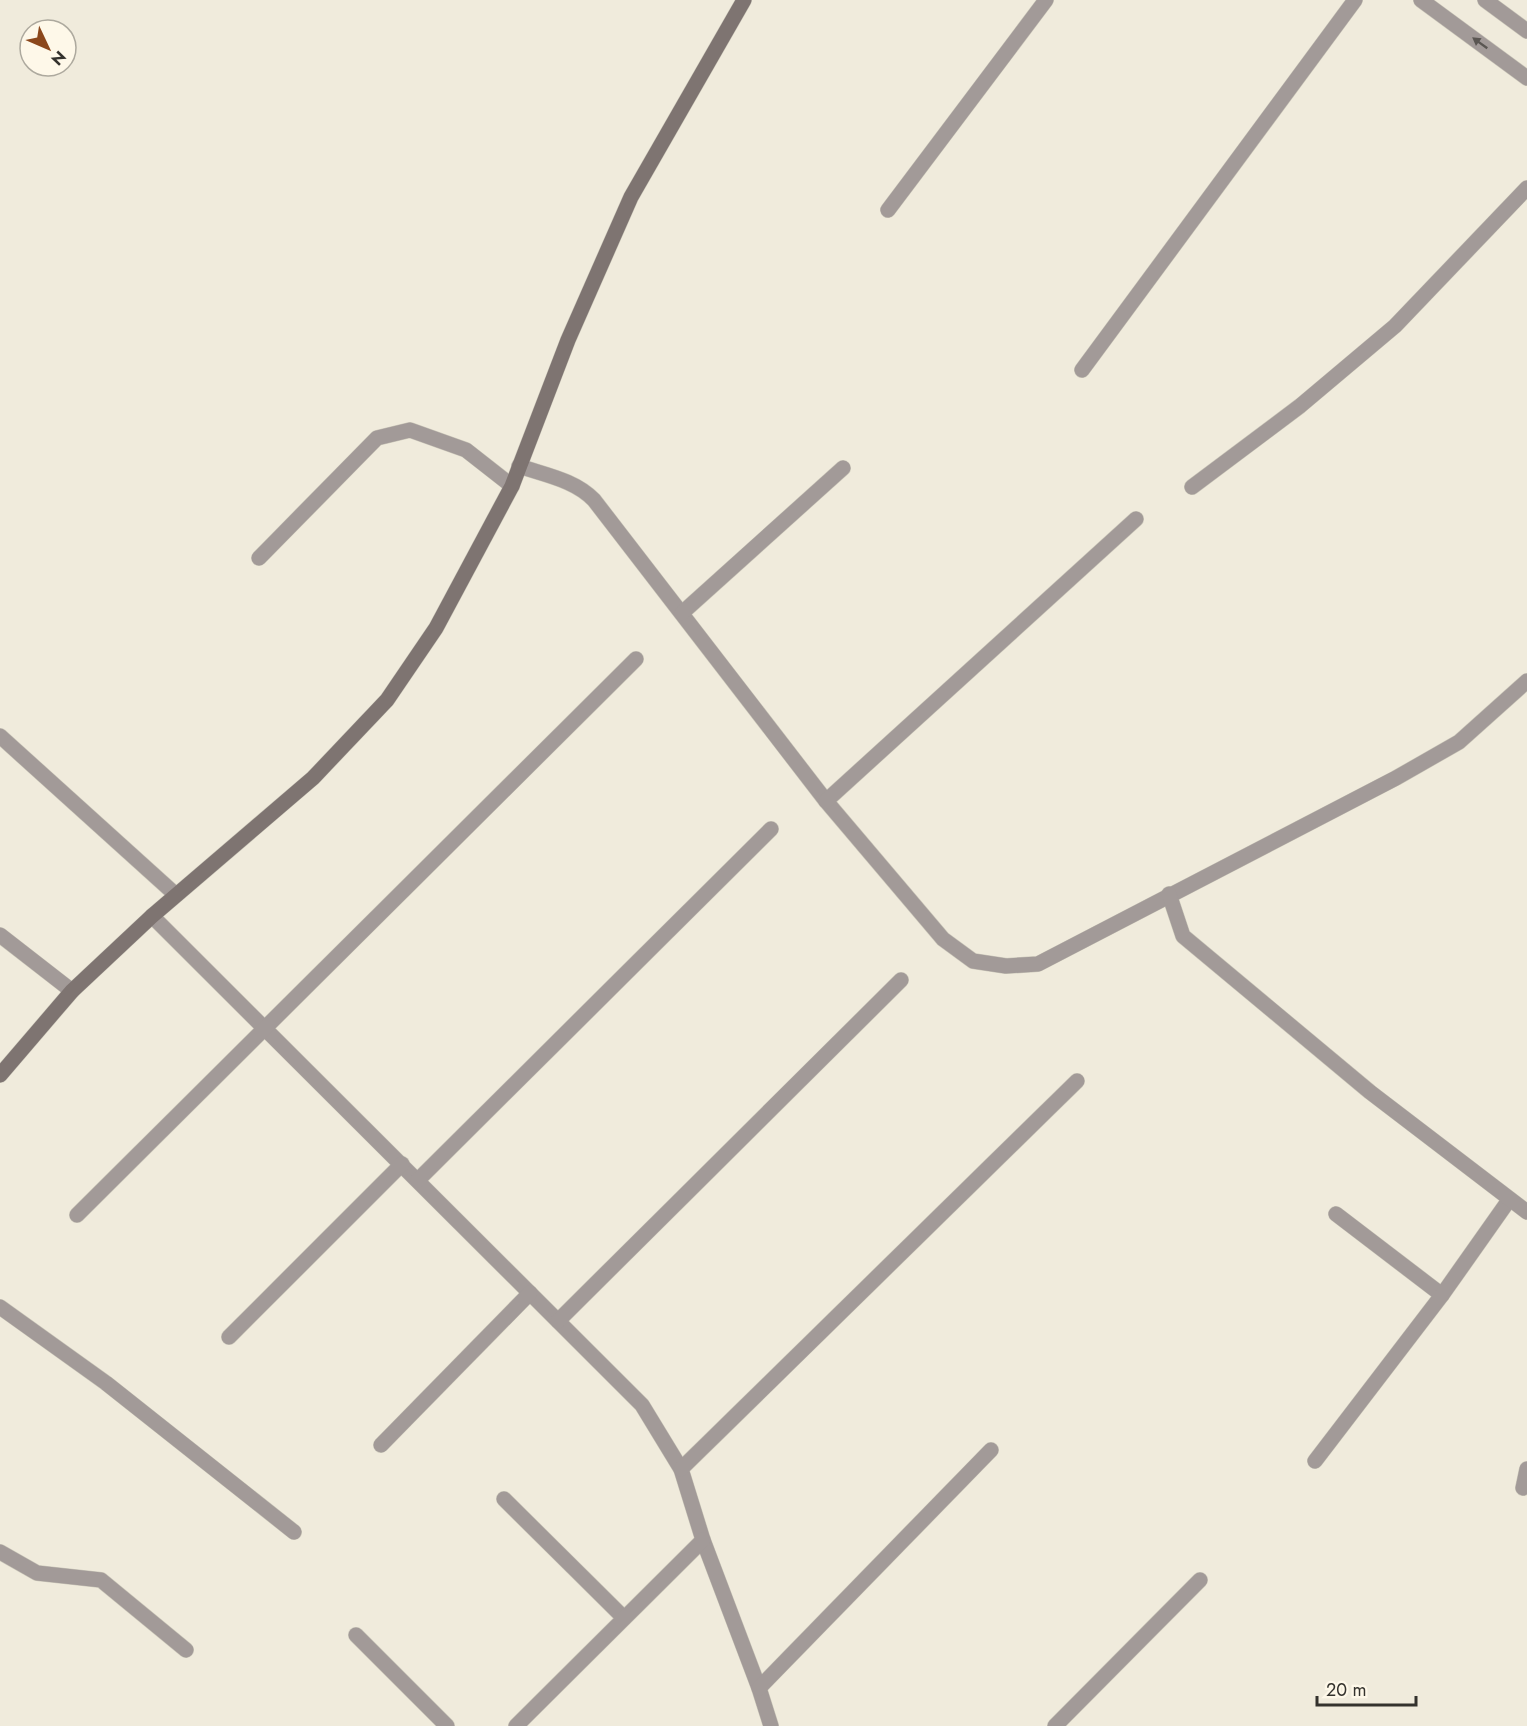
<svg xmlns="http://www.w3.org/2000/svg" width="1527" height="1726" viewBox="0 0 1527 1726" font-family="Jost,sans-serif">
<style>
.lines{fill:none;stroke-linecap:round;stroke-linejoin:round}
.lane-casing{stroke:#cac6b9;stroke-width:16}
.street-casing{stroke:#cac6b9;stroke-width:16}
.secondary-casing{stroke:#cac6b9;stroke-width:16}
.lane{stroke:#a29a98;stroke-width:15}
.street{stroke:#a29a98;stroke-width:15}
.secondary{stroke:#7e7471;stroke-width:15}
.oneway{fill:#5a5652}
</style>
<rect width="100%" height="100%" fill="#f0ebdc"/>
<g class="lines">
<defs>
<g id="lane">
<path d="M259,558L377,438L410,430L466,450L512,486"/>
<path d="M1336,1214L1442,1295"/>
<path d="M0,1307L106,1383L294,1532"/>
<path d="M1315,1461L1442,1295L1509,1200"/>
<path d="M1523,1488L1527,1469"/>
<path d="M0,1552L37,1573L101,1580L186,1650"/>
</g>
<g id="street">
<path d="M1421,0L1527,78"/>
<path d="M1485,0L1527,31"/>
<path d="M888,210L1046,0"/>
<path d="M1082,370L1355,0"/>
<path d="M519,466C545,475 575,480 594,500L826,801L943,939L973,961L1006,966L1038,964L1396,778L1459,742L1527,681"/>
<path d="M1192,487L1300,406L1395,326L1527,188"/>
<path d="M682,613L843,468"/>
<path d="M0,736L176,895"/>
<path d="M826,801L1136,519"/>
<path d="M1169,894L1183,936L1370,1092L1527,1212"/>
<path d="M152,916L642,1405L681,1469L703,1540L759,1688L771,1726"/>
<path d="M0,935L72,991"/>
<path d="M418,1180L771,829"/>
<path d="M77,1215L636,659"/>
<path d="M558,1321L901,980"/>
<path d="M229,1337L402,1164"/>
<path d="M381,1445L530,1293"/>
<path d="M681,1469L1077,1081"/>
<path d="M504,1499L624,1618"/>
<path d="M356,1635L447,1726"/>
<path d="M759,1688L991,1450"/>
<path d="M516,1726L703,1540"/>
<path d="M1055,1726L1200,1580"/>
</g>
<path id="secondary" d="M0,1075L72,991L152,916L313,778L387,700L436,628L512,486L568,340L631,197L744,0"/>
</defs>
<!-- lane casing -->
<use href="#lane" class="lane-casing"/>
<!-- street casing -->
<use href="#street" class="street-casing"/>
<!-- secondary casing -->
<use href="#secondary" class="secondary-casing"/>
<!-- lane -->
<use href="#lane" class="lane"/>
<!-- street -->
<use href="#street" class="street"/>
<!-- secondary -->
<use href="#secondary" class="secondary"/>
</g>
<!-- one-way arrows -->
<defs><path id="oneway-solid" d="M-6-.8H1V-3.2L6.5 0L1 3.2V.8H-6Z" transform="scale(1.5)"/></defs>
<use class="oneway" href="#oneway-solid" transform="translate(1480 43) rotate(-144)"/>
<!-- north arrow -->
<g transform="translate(48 48) rotate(134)"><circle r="28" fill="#fef8e9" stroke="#ada99e" stroke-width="1.5"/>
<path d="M0-4.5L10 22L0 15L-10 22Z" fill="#8b471b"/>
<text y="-9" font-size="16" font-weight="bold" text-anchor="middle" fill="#34322d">N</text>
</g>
<!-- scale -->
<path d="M1317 1696v9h99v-9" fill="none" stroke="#34322d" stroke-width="3"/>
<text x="1326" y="1696" font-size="18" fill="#34322d" stroke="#fef8e9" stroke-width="4.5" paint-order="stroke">20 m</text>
</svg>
